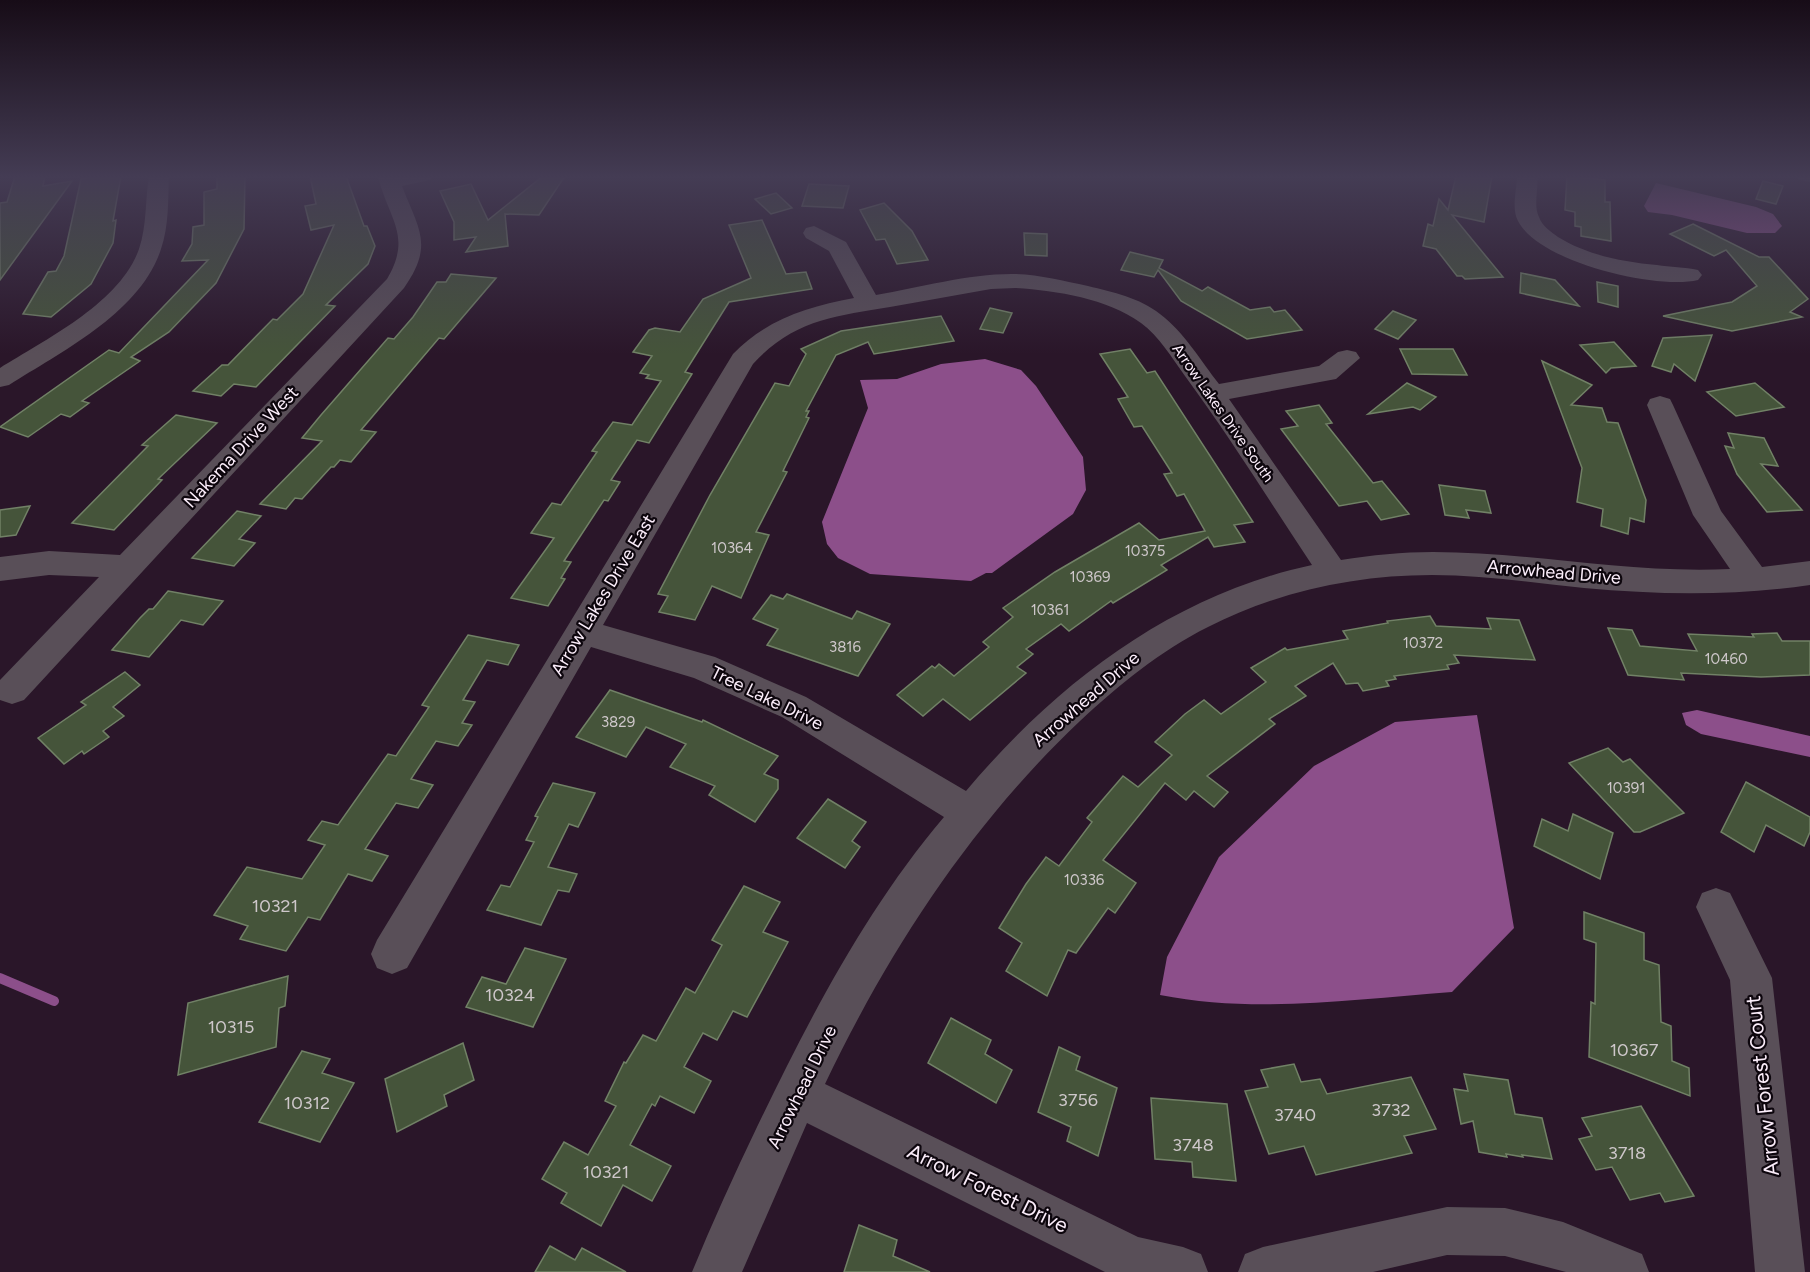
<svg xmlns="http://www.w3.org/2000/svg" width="1810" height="1272" viewBox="0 0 1810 1272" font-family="Figtree,sans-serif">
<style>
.water{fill:#8c4f8a}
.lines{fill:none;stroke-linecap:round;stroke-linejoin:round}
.stream{stroke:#8c4f8a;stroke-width:10}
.building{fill:#45543a;stroke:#718166;stroke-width:1.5}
.minor{fill:#594f58;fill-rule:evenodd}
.labels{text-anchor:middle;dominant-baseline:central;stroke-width:4.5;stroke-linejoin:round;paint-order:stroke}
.far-street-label{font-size:15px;fill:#fbedfa;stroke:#0d060d}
.number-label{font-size:15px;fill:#cec7ca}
.street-label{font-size:18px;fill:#fbedfa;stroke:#0d060d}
.near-number-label{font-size:18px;fill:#cec7ca}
.near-street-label{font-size:21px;fill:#fbedfa;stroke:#0d060d}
</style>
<rect width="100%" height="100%" fill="#2a1629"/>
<!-- water -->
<g class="water">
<path d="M1656,183L1756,207L1773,214L1782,226L1775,233H1747L1672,215L1648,212L1644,206Z"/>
<path d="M985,359L1021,370L1036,386L1083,457L1086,490L1073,514L992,573H986L971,581L870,574L838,558L827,544L822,522L868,408L860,380L897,379L941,364Z"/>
<path d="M1697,710L1810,736V757L1701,734L1686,725L1682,713Z"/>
<path d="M1477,715L1514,928L1452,992C1356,999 1256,1014 1160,995L1167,957L1219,857L1314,766L1395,722Z"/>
</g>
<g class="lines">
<!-- stream -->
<path class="stream" d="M0,978L54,1001"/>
</g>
<!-- building -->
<g class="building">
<path d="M15,176H45L43,186L72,181L0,280V203L7,202Z"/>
<path d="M93,176H121L113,221L116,220L113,243L91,284L51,317L23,314L48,272L56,271L64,256L81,179Z"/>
<path d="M227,176H245L244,229L216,283L169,332L131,357L140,361L82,401L89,403L70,417L61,414L28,437L0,427L109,350L119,353L208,260L182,261L192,244L193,227L204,225V192L217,189V177Z"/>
<path d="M310,176H346L364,226H367L375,246L368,264L326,305L335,306L256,387L234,384L221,396L193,391L222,365H228L273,319L277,320L303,294L334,225L311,230L305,206L316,204Z"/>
<path d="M543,176H565L539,215L505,214L508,246L466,252L476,237L454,240V222L440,191L471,184L488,220Z"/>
<path d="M1456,176H1492L1484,222L1452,215L1503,277L1465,279L1462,276H1457L1436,249L1423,246L1428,224L1433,226L1439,199L1448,210Z"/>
<path d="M1567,176L1605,180V202H1610L1611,241L1581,236V227L1575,226V212L1565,210Z"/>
<path d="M1763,181L1783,186L1776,204L1756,199Z"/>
<path d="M809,184L849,186L843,208L802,206Z"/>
<path d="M776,193L792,208L771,214L755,199Z"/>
<path d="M884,203L912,231L928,260L897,264L885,239L876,240L860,210Z"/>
<path d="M762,220L786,274L806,272L812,289L729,302L685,372L692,374L649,443L637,440L611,480L620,482L608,501L604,500L564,561L571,562L561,578L565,579L548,606L511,598L554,538L531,533L552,503L561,505L597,452L592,451L613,422L632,425L661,381L646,378L649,375L640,373L652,356L633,352L649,330L655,328L680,332L703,299L751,278L729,225Z"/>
<path d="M1693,224L1759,257H1769L1808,299L1790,312L1802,317L1732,331L1663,316L1732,302L1757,286L1726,250L1714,256L1670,234Z"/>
<path d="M1024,233L1047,234V256L1025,255Z"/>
<path d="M1130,252L1163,260L1159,268L1202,291L1208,287L1250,310L1270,307L1274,312L1285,310L1302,330L1247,339L1181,301L1158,270L1154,277L1121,270Z"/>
<path d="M1521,273L1555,280L1579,306L1520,293Z"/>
<path d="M451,274L496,278L444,339L439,338L361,430L376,432L351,462L340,460L334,467H331L302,499L295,498L286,509L260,504L322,441L302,438L321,415L388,338L394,339L413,317L437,282H446Z"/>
<path d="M1597,282L1618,286V307L1598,302Z"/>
<path d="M990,308L1012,313L1003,333L980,329Z"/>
<path d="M1393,311L1416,320L1398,339L1375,329Z"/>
<path d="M941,316L954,341L874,354L868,342L836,355L806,411H809L806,417L809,418L783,471L787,472L756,532L769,535L741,598L712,586L695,620L659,612L668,596L658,594L710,495L775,383L789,386L806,354L801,349L841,331Z"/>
<path d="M1712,335L1695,381L1674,364L1671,372L1652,366L1663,338Z"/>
<path d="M1614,342L1636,366L1611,368L1606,373L1580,345Z"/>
<path d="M1130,349L1147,373L1155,371L1253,522L1234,525L1245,542L1214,547L1208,537L1161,565L1167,570L1113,603L1111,601L1069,631L1061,624L1026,649L1033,654L1017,667L1026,673L970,720L943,699L923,716L897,695L932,666L935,668L939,664L954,676L989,647L983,642L1013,617L1003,608L1055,572L1139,523L1159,540L1205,531L1184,494L1177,496L1164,474L1172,473L1142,426L1134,427L1118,399L1128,397L1100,354Z"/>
<path d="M1400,349H1453L1467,375L1412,374Z"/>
<path d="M1542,361L1592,385L1571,405L1602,408L1607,422L1618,423L1646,500L1644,522L1630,518L1628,534L1601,526L1603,509L1577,502L1582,468Z"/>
<path d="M1407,383L1436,397L1420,410L1413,407L1368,414Z"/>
<path d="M1755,383L1784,407L1736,416L1707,392Z"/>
<path d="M1319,405L1332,423L1326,424L1373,483L1382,481L1409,514L1381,520L1367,501L1339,506L1281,429L1298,426L1286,411Z"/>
<path d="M176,415L217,423L158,479L162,480L114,530L72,523L148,446L142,445Z"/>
<path d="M1728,433L1764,438L1778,466L1761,464L1802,510L1767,512L1737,474L1725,446L1734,448Z"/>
<path d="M1439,485L1485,491L1491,513L1466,510L1469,518L1445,515Z"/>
<path d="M30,506L16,535L0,537V510Z"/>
<path d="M237,511L261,516L239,539L255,543L234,566L192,558Z"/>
<path d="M168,591L223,601L203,625L181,620L149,657L112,650L140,618L149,609H153Z"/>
<path d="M787,594L852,619L857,611L890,624L858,676L767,645L778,629L753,619L771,595L783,599Z"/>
<path d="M1430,616L1436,626L1491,629L1487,618L1519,620L1535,660L1454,655L1459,663L1447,665L1449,669L1394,676L1396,679L1386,681L1389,686L1363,691L1358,683L1346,684L1333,663L1295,686L1306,696L1269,719L1275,724L1207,776L1228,792L1214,807L1194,791L1186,800L1165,783L1103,860L1136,883L1115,913L1108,908L1076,953L1068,950L1047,996L1006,971L1022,943L999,928L1026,884L1046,857L1059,866L1092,822L1087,818L1123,776L1138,787L1172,755L1155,742L1185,714L1204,700L1221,714L1266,682L1251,668L1285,648L1287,650L1348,639L1343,631L1388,623L1387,621Z"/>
<path d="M1608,628L1632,630L1640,646L1697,651L1688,634L1754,637L1752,634L1777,633L1782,641H1810V675L1761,677L1681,673L1684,680L1628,675Z"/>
<path d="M468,635L519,645L508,665L487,660L463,700L475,702L462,723L472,725L458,746L436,741L411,779L433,785L418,808L396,803L365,849L388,856L372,881L348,874L320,920L308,917L286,951L240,939L248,926L214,915L247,867L302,879L325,845L308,840L322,821L338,825L388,754L396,756L429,707L422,705Z"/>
<path d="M125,672L140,685L113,707L124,716L103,731L109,737L84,754L82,751L64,764L38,738L86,705L81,702Z"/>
<path d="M610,690L702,722L703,720L778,756L764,774L778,780V789L755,822L709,795L715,786L670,767L686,744L646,727L626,757L576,737Z"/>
<path d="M1608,748L1623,762L1630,759L1684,813L1640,832H1634L1569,763Z"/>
<path d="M1746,782L1810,817V832L1804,846L1766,825L1754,852L1721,832Z"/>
<path d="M553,783L595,793L578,827L569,824L548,867L577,874L569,892L558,890L541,925L487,910L501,885L510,887L534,842L526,840L538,817L535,816Z"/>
<path d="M828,799L866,822L852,841L860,847L845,868L797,838Z"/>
<path d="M1573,814L1613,833L1600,879L1534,846L1542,819L1568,831Z"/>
<path d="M744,886L780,902L763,932L788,942L747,1017L733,1011L717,1040L703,1033L684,1067L711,1081L694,1113L660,1096L655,1106L652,1104L630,1145L671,1166L652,1201L623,1185L601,1226L561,1203L567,1193L542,1179L564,1142L588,1155L616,1106L605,1101L624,1062L626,1063L643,1035L656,1041L686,988L695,993L722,945L712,940Z"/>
<path d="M1584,912L1644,933V960L1659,965L1661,1022L1671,1026L1672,1061L1689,1068L1690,1096L1589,1057L1591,1002L1595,1004L1596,943L1584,939Z"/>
<path d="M525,948L566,959L533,1027L466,1007L482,977L506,984Z"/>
<path d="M288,976L285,1006L279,1008L276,1047L178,1075L188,1003Z"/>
<path d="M951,1018L991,1040L985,1054L1012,1070L996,1103L928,1063Z"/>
<path d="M463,1043L474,1080L444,1095L447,1106L397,1132L385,1079Z"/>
<path d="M1059,1047L1080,1057L1076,1070L1117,1088L1098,1156L1067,1141L1071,1127L1038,1112Z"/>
<path d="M302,1051L330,1059L322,1073L354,1083L320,1142L259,1122Z"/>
<path d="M1294,1064L1301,1082L1320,1079L1327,1094L1411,1077L1436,1129L1404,1136L1412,1153L1316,1175L1304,1146L1269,1154L1245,1091L1268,1087L1261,1070Z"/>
<path d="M1464,1074L1508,1080L1515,1114L1542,1118L1552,1159L1522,1155L1523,1157L1506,1154L1507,1157L1479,1152L1473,1121L1461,1124L1454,1089L1468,1091Z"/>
<path d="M1151,1098L1227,1104L1236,1181L1193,1177L1192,1162L1155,1159Z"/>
<path d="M1641,1106L1694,1196L1665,1202L1660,1193L1630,1200L1612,1167L1596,1170L1579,1139L1592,1136L1582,1118Z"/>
<path d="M859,1225L897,1240L893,1256L930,1272H844Z"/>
<path d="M550,1246L575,1260L582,1248L626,1272H535Z"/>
</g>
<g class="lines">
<!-- minor -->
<g class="minor">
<path d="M149,176H169C168,200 169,226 161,249C141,312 61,352 9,385L0,387V368C46,339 120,303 139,249C147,225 145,200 149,176Z"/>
<path d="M378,176H433L430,180L402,186C419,230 434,245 404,288L24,700L12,704L0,700V680L99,577L49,575L0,581V557L49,551L120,555L387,279C413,235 388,219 378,176Z"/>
<path d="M1517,176H1537C1539,189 1533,205 1539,217C1542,226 1551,232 1558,237C1587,255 1623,262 1657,265C1670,267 1685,267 1698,270L1702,275L1698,280C1656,290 1539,262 1518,221C1511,208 1517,189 1517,176Z"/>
<path d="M1796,176H1810V182L1799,180Z"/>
<path d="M814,226L846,242L876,295C921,287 972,273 1016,274C1041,275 1064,281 1088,286C1113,292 1140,298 1160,314C1184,332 1201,361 1219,384L1319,366L1338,352L1347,350L1356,352L1360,358L1336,379L1229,399L1341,560C1372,555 1402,552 1433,552C1532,552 1630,574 1730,569L1693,515L1647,405L1650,399L1660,396L1670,399L1673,405L1721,511L1762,567L1810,561V585C1735,596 1660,595 1584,588C1534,583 1483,575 1432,575C1355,575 1276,592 1208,627C1160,651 1119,685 1080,721C971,824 889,950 825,1084L1138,1237L1183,1247L1201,1254L1208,1272H1105L807,1123L742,1272H692C712,1223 734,1175 757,1127C809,1019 866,909 944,817L782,717L694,678L591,647L407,968L392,974L377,968L371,954L377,940L733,354C767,319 807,307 854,298L829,251L806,238L803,233L806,228ZM1015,288C1057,291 1106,298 1141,323C1159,336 1172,358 1185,376C1230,437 1270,502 1312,565C1172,595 1057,683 966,791L806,697L715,657L603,625L753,364C793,320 835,316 890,307C924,301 957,295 991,289Z"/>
<path d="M1716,888L1730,893L1772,978L1805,1272H1755L1730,980L1696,907L1702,893Z"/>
<path d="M1447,1207L1505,1208L1563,1222L1642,1254L1649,1272H1566L1505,1256L1447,1255L1373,1272H1238L1245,1254L1263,1247Z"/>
</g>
</g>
<!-- sky -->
<linearGradient id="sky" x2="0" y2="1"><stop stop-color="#170c17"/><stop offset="0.5" stop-color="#443c54"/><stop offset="1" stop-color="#443c54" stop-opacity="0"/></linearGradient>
<rect width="1810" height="354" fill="url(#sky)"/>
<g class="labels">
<!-- far-street labels -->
<g class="far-street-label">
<text transform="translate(1223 413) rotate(55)">Arrow Lakes Drive South</text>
</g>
<!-- number labels -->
<g class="number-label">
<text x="732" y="548">10364</text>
<text x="1145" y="551">10375</text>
<text x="1090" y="577">10369</text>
<text x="1050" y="610">10361</text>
<text x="1423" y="643">10372</text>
<text x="845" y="647">3816</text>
<text x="1726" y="659">10460</text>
<text x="618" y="722">3829</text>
<text x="1626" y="788">10391</text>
<text x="1084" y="880">10336</text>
</g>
<!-- street labels -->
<g class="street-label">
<text transform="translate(241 447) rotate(-47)">Nakema Drive West</text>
<text transform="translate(1554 572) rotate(5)">Arrowhead Drive</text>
<text transform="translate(603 595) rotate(-59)">Arrow Lakes Drive East</text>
<text transform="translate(767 698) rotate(26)">Tree Lake Drive</text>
<text transform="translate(1086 699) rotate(-41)">Arrowhead Drive</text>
<text transform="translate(802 1087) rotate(-64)">Arrowhead Drive</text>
</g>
<!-- near-number labels -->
<g class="near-number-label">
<text x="275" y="906">10321</text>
<text x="510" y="995">10324</text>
<text x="231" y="1027">10315</text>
<text x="1634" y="1050">10367</text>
<text x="1078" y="1100">3756</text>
<text x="307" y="1103">10312</text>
<text x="1391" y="1110">3732</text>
<text x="1295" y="1115">3740</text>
<text x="1193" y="1145">3748</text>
<text x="1627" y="1153">3718</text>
<text x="606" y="1172">10321</text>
</g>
<!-- near-street labels -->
<g class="near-street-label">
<text transform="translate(1762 1086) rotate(-96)">Arrow Forest Court</text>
<text transform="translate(988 1188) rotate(26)">Arrow Forest Drive</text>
</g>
</g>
</svg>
